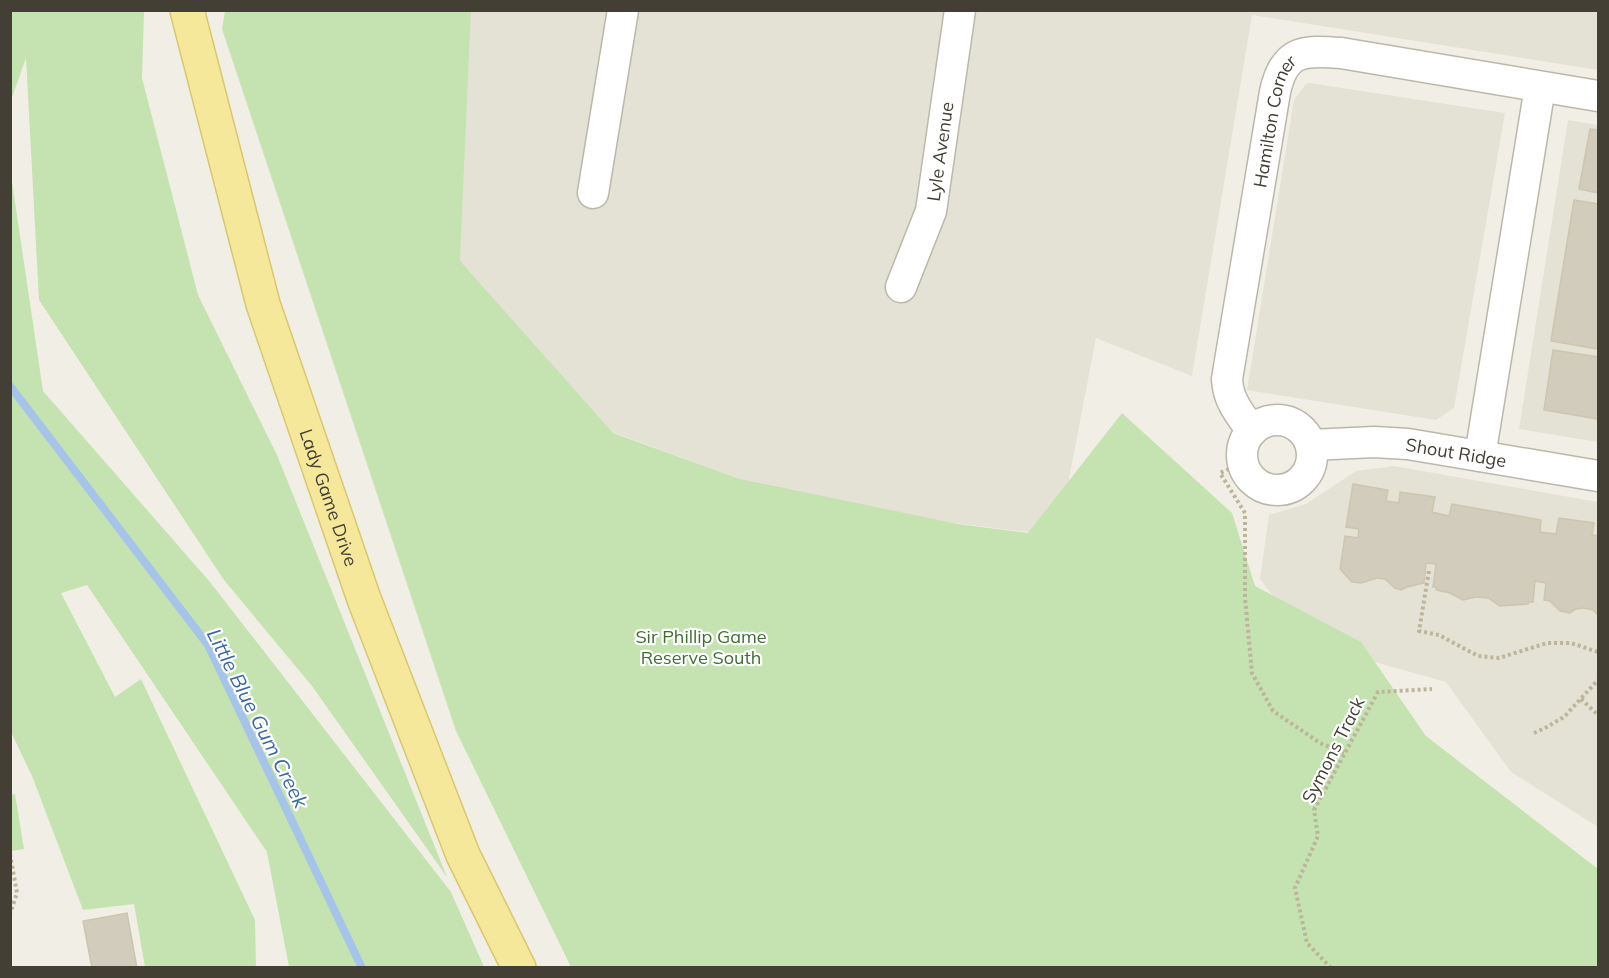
<svg xmlns="http://www.w3.org/2000/svg" width="1609" height="978" viewBox="0 0 1609 978" font-family="Mulish,sans-serif">
<style>
.residential{fill:#e4e2d4}
.green{fill:#c5e2b1}
.lines{fill:none;stroke-linecap:round;stroke-linejoin:round}
.stream{stroke:#a6c4e9;stroke-width:8}
.building{fill:#d1ccbc;stroke:#ccc5b0;stroke-width:1.5}
.minor-casing{stroke:#bbb8a9;stroke-width:33}
.major-casing{stroke:#d8c76c;stroke-width:36}
.path{stroke:#bcb59b;stroke-width:4;stroke-dasharray:3 3;stroke-linecap:butt}
.minor{stroke:#fff;stroke-width:30}
.major{stroke:#f5e89a;stroke-width:33}
.labels{text-anchor:middle;dominant-baseline:central;stroke-width:4.5;stroke-linejoin:round;paint-order:stroke}
.street-label{font-size:18px;fill:#433f35;stroke:#fff}
.park-label{font-size:18px;fill:#3d6f2e;stroke:#fff}
.water-label{font-size:20px;font-style:italic;fill:#3968a5;stroke:#fff}
</style>
<rect width="100%" height="100%" fill="#f1efe5"/>
<!-- residential -->
<g class="residential">
<path d="M471,11H1598V70L1252,15L1192,376L1096,338L1058,536L808,504L455,374Z"/>
<path d="M1310,83L1505,113L1454,408L1436,420L1247,390L1294,100L1306,84Z"/>
<path d="M1568,120L1598,125V442L1519,429Z"/>
<path d="M1394,466L1598,502V827L1511,772L1446,682L1364,659L1289,617L1260,579L1269,515L1306,504L1356,471Z"/>
</g>
<!-- green -->
<g class="green">
<path d="M11,10L144,11L142,78L198,295L277,455L447,877L312,686L224,580L39,300L26,58L11,100Z"/>
<path d="M225,11H471L460,261L613,433L740,479L958,524L1028,533L1122,413L1232,513L1255,586L1361,642L1426,736L1598,869V967H571L456,731L222,29Z"/>
<path d="M11,175L43,391L210,582L451,892L484,967H289L267,852L87,585L61,593L115,697L141,679L255,920L256,967H145L134,904L83,910L32,776L11,732L10,610L12,609H10Z"/>
<path d="M15,794L24,849L11,851V795Z"/>
</g>
<g class="lines">
<!-- stream -->
<path class="stream" d="M10,386L208,645L362,968"/>
</g>
<!-- building -->
<g class="building">
<path d="M1590,129L1598,130V193L1579,189Z"/>
<path d="M1574,200L1598,204V349L1551,341Z"/>
<path d="M1553,350L1598,357V419L1544,410Z"/>
<path d="M1353,484L1388,490L1386,501L1399,503L1400,492L1435,497L1432,512L1449,516L1452,504L1541,520L1540,532L1556,534L1559,518L1594,523L1592,535L1598,536V615L1593,610L1584,608L1576,609L1570,613L1560,611L1550,601L1544,600L1546,583L1535,581L1533,602H1529L1528,604L1500,606L1488,598L1476,597L1463,600L1450,593L1436,590V587H1433L1436,564L1426,563L1424,583L1407,587L1401,590L1395,588L1385,579L1377,578L1361,583L1352,582L1340,569L1345,536L1358,538L1359,529L1346,527Z"/>
<path d="M127,913L137,968H92L83,921Z"/>
</g>
<g class="lines">
<defs>
<g id="minor">
<path d="M593,193L623,10"/>
<path id="s1" d="M901,287L931,211L960,10"/>
<circle cx="1277" cy="455" r="35"/>
<path id="s2" d="M1252,431C1240,414 1228,401 1227,379L1275,92C1284,50 1303,50 1341,53L1598,96"/>
<path id="s3" d="M1311,445L1374,442L1408,444L1598,476"/>
<path d="M1480,456L1540,87"/>
</g>
<g id="major">
<path id="s4" d="M187,10L263,304L364,599L463,855L519,968"/>
</g>
</defs>
<!-- minor casing -->
<use href="#minor" class="minor-casing"/>
<!-- major casing -->
<use href="#major" class="major-casing"/>
<!-- path -->
<g class="path">
<path d="M1229,469L1220,473L1245,513V598L1252,673L1273,711L1320,743L1344,753"/>
<path d="M1429,571L1419,631L1439,635L1478,656L1499,658L1547,643H1571L1598,652"/>
<path d="M1581,699L1598,715"/>
<path d="M1534,733L1547,727L1564,717L1598,680"/>
<path d="M10,854L17,893L10,914"/>
<path d="M1331,968L1307,943L1295,888L1318,836L1314,810L1378,692L1432,689"/>
</g>
<!-- minor -->
<use href="#minor" class="minor"/>
<!-- major -->
<use href="#major" class="major"/>
</g>
<g class="labels">
<!-- street labels -->
<g class="street-label">
<text stroke="none"><textPath href="#s2" startOffset="321">Hamilton Corner</textPath></text>
<text stroke="none"><textPath href="#s1" startOffset="142">Lyle Avenue</textPath></text>
<text stroke="none"><textPath href="#s3" startOffset="146">Shout Ridge</textPath></text>
<text stroke="none"><textPath href="#s4" startOffset="508">Lady Game Drive</textPath></text>
<text transform="translate(1333 750) rotate(-63)">Symons Track</text>
</g>
<!-- park labels -->
<g class="park-label">
<text x="701" y="636">Sir Phillip Game<tspan x="701" dy="21">Reserve South</tspan></text>
</g>
<!-- water labels -->
<g class="water-label">
<text transform="translate(258 718) rotate(63)">Little Blue Gum Creek</text>
</g>
</g>
<!-- border -->
<rect width="1609" height="978" fill="none" stroke="#433f35" stroke-width="24"/>
</svg>
